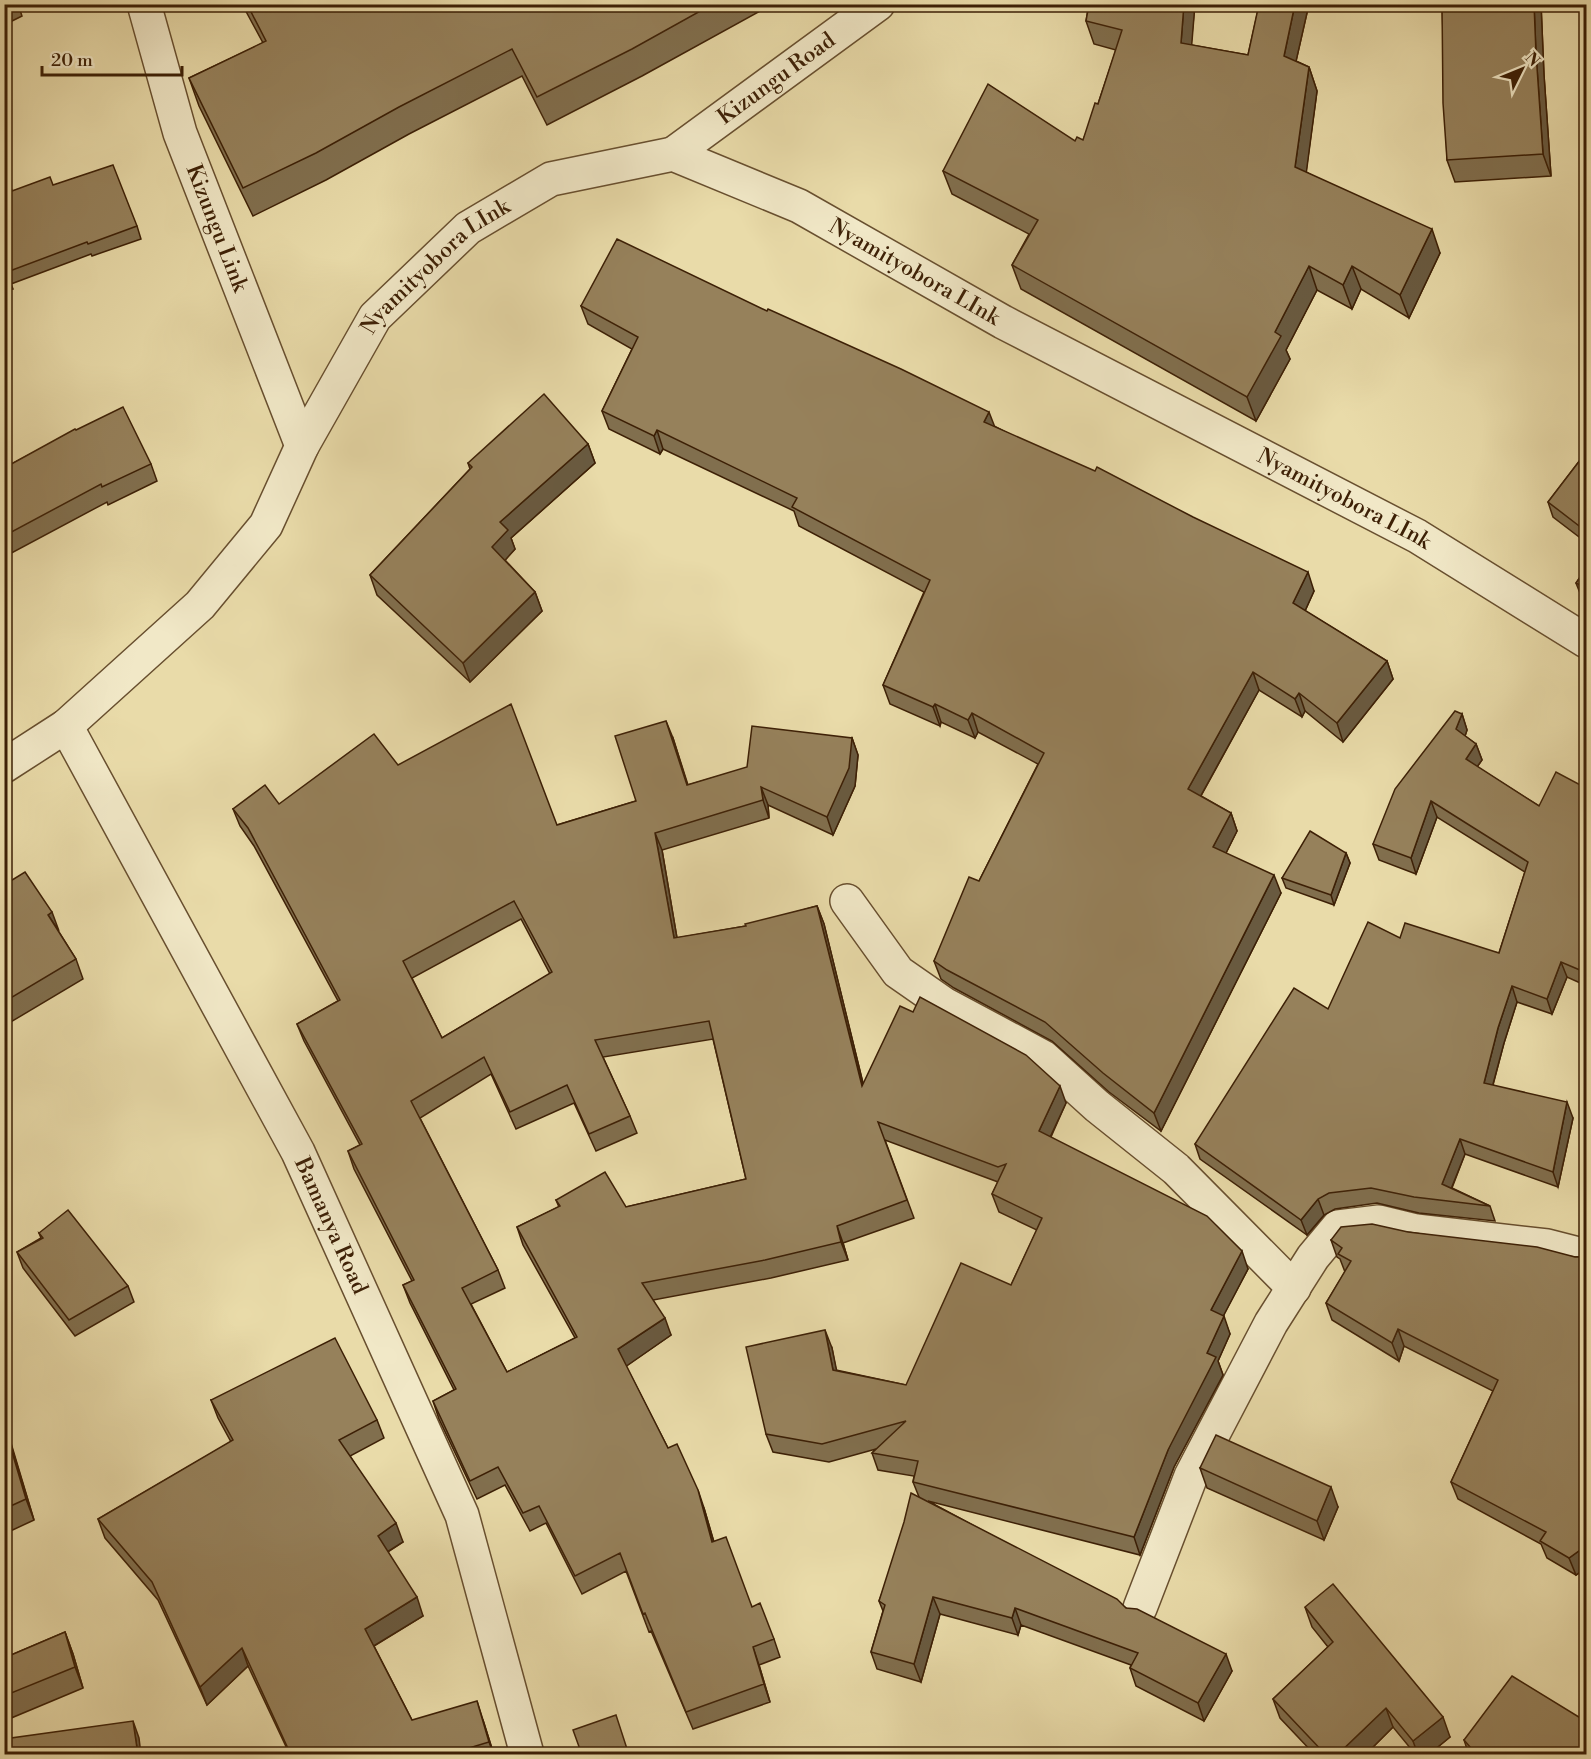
<svg xmlns="http://www.w3.org/2000/svg" width="1591" height="1759" viewBox="0 0 1591 1759" font-family="'Libre Bodoni',serif">
<style>
.lines{fill:none;stroke-linecap:round;stroke-linejoin:round}
.minor-casing{stroke:#684f2f;stroke-width:36}
.minor{stroke:#f1e8c7;stroke-width:33}
.wall{fill:#816f4e;stroke:#3d2006;stroke-width:1.5;fill-rule:evenodd}
.shaded-wall{fill:#695a40;stroke:#3d2006;stroke-width:1.5}
.building{fill:#96815b;stroke:#3d2006;stroke-width:1.5;fill-rule:evenodd}
.labels{text-anchor:middle;dominant-baseline:central;stroke-width:4.5;stroke-linejoin:round;paint-order:stroke}
.street-label{font-size:22px;fill:#3d2006;stroke:#f1e8c7}
</style>
<rect width="100%" height="100%" fill="#e9dba9"/>
<filter id="stains"><feTurbulence type="fractalNoise" baseFrequency=".00333" numOctaves="4"/><feColorMatrix values="0 0 0 0 .2 0 0 0 0 .09 0 0 0 0 .02 0 0 0 .5 -.17"/></filter>
<radialGradient id="worn" r=".72"><stop offset=".6" stop-color="#630" stop-opacity="0"/><stop offset="1" stop-color="#630" stop-opacity=".3"/></radialGradient>
<g class="lines">
<defs>
<g id="minor">
<path id="s1" d="M144,4L180,133L302,446"/>
<path id="s2" d="M673,154L878,4"/>
<path id="s3" d="M66,726L298,1152L462,1515L527,1754"/>
<path id="s4" d="M4,766L66,726L200,605L266,525L302,446L375,317L468,228L551,179L673,154L799,206L1003,322L1417,536L1586,641"/>
<path d="M847,901L898,972L944,1004L1043,1057L1097,1106L1176,1169L1294,1288"/>
<path d="M1140,1608L1191,1476L1271,1323L1313,1257L1338,1227L1379,1222L1416,1231L1547,1246L1586,1256"/>
</g>
</defs>
<!-- minor casing -->
<use href="#minor" class="minor-casing"/>
<!-- minor -->
<use href="#minor" class="minor"/>
</g>
<!-- wall -->
<g class="wall">
<path d="M4,4H23L19,7L22,16L4,25Z"/>
<path d="M242,4H773L642,76L547,125L522,76L409,134L326,180L253,216L199,106L189,78L263,43Z"/>
<path d="M1089,4H1195L1191,45L1248,55L1259,6L1251,4H1309L1296,61L1309,67L1317,91L1306,172L1440,253L1409,318L1361,289L1352,309L1317,290L1286,350L1290,359L1256,421L1021,289L1012,265L1029,234L952,194L943,171L1083,140L1098,104L1116,50L1094,44L1086,21Z"/>
<path d="M1442,4H1541L1544,75L1551,176L1455,182L1447,160Z"/>
<path d="M4,185L13,191L53,185L137,226L141,239L92,256L91,254L11,284L13,289L4,291Z"/>
<path d="M581,306L994,426L1314,591L1305,611L1387,661L1393,679L1343,742L1305,711L1302,717L1259,690L1201,796L1231,813L1237,831L1226,853L1281,893L1161,1131L1109,1092L1052,1041L954,988L941,979L934,961L979,881L1038,764L978,732L975,738L941,722L940,726L890,704L883,685L924,592L799,526L794,511L663,449L660,454L609,429L602,411L632,349L588,324Z"/>
<path d="M76,430L151,464L157,481L108,505L107,502L4,557V468Z"/>
<path d="M588,444L595,463L511,538L515,549L505,560L535,592L542,611L470,682L377,595L370,575L470,469L468,463Z"/>
<path d="M1587,451V543L1553,517L1548,502Z"/>
<path d="M1587,567V601L1582,598L1576,583Z"/>
<path d="M1462,714L1467,730L1465,736L1476,744L1482,760L1477,767L1539,806L1584,787L1587,782V986L1567,977L1552,1014L1517,1002L1504,1043L1493,1085L1573,1118L1558,1187L1465,1154L1452,1188L1490,1206L1495,1221L1419,1213L1377,1203L1335,1209L1324,1215L1307,1235L1200,1159L1195,1144L1328,1009L1400,938L1499,953L1525,872L1437,817L1416,874L1379,860L1373,844Z"/>
<path d="M673,738L688,785L852,738L858,755L855,786L833,835L768,805L769,818L662,850L677,938L746,926L817,906L824,924L863,1083L1066,1103L1051,1137L1248,1269L1223,1316L1230,1334L1218,1361L1223,1375L1174,1467L1140,1555L928,1501L1126,1608L1232,1671L1204,1721L1136,1686L1130,1668L1131,1665L1021,1625L1018,1635L940,1614L921,1682L877,1669L871,1652L883,1611L879,1601L919,1497L913,1482L914,1476L878,1470L872,1453L876,1449L829,1462L773,1452L766,1434L832,1348L836,1370L906,1385L1011,1285L1037,1230L999,1212L992,1194L998,1182L885,1140L914,1218L843,1243L848,1260L771,1278L653,1300L671,1335L626,1366L668,1448L704,1508L714,1542L752,1607L774,1639L780,1657L759,1665L770,1702L693,1729L651,1631L649,1632L626,1571L582,1594L546,1523L530,1531L505,1485L477,1499L439,1419L433,1401L454,1390L410,1303L403,1285L412,1281L354,1169L348,1151L360,1145L304,1041L297,1024L338,1001L254,846L240,826L233,809L279,804L398,765L557,825L636,801ZM521,919L550,974L442,1038L412,978ZM713,1039L746,1179L626,1207L556,1200L559,1207L517,1227L523,1245L575,1338L507,1372L471,1304L505,1288L498,1270L420,1118L491,1074L516,1129L574,1103L596,1151L637,1133L630,1116L603,1057Z"/>
<path d="M1346,853L1350,863L1334,905L1286,888L1282,878Z"/>
<path d="M4,885L59,932L76,959L83,979L4,1026Z"/>
<path d="M1408,1232L1575,1257H1587V1567L1576,1575L1547,1558L1541,1544L1458,1499L1451,1482L1493,1391L1404,1346L1399,1361L1332,1320L1326,1303L1345,1272L1340,1259L1337,1257L1331,1240Z"/>
<path d="M39,1233L128,1286L134,1302L75,1336L23,1268L17,1252L41,1238Z"/>
<path d="M211,1400L377,1420L384,1438L350,1456L403,1542L388,1552L423,1616L374,1646L412,1720H483L494,1755H290L248,1666L207,1705L158,1600L105,1538L98,1519L231,1442L218,1418Z"/>
<path d="M4,1422L34,1520L4,1534Z"/>
<path d="M1200,1468L1338,1507L1324,1540L1207,1488Z"/>
<path d="M1587,1579V1604L1581,1587Z"/>
<path d="M1305,1607L1450,1737L1428,1755H1416L1393,1727L1365,1755H1315L1280,1718L1273,1699L1328,1647L1312,1627Z"/>
<path d="M65,1632L73,1654L83,1688L4,1721V1658Z"/>
<path d="M1464,1740L1587,1755H1469Z"/>
</g>
<!-- shaded-wall -->
<g class="shaded-wall">
<path d="M1184,4H1195L1190,66L1181,43Z"/>
<path d="M1295,4H1309L1292,79L1284,56Z"/>
<path d="M1534,4H1541L1544,75L1551,176L1543,154L1536,53Z"/>
<path d="M1309,67L1317,91L1304,190L1295,167Z"/>
<path d="M1432,229L1440,253L1409,318L1400,295Z"/>
<path d="M1309,266L1317,290L1286,350L1290,359L1256,421L1247,397L1275,332Z"/>
<path d="M1352,266L1361,289L1352,309L1343,285Z"/>
<path d="M989,412L996,430L984,422Z"/>
<path d="M657,430L663,449L660,454L654,436Z"/>
<path d="M588,444L595,463L511,538L515,549L500,566L492,547L500,522Z"/>
<path d="M1308,572L1314,591L1300,622L1293,603Z"/>
<path d="M535,592L542,611L470,682L463,663Z"/>
<path d="M1387,661L1393,679L1343,742L1337,723Z"/>
<path d="M1253,672L1259,690L1194,808L1188,789Z"/>
<path d="M1299,693L1305,711L1302,717L1295,699Z"/>
<path d="M935,704L941,722L940,726L933,707Z"/>
<path d="M972,713L978,732L975,738L968,720Z"/>
<path d="M1462,714L1467,730L1462,745L1456,729Z"/>
<path d="M666,721L673,738L693,803L687,785Z"/>
<path d="M852,738L858,755L855,786L833,835L827,817Z"/>
<path d="M1476,744L1482,760L1471,775L1466,759Z"/>
<path d="M761,787L768,805L769,818L763,800Z"/>
<path d="M1431,801L1437,817L1416,874L1411,858Z"/>
<path d="M1231,813L1237,831L1220,865L1213,847Z"/>
<path d="M655,833L662,850L680,956L674,938Z"/>
<path d="M1346,853L1350,863L1334,905L1331,895Z"/>
<path d="M1274,875L1281,893L1161,1131L1154,1113Z"/>
<path d="M817,906L824,924L868,1104L862,1086Z"/>
<path d="M52,912L59,931L48,915Z"/>
<path d="M1561,962L1567,977L1552,1014L1547,999Z"/>
<path d="M1512,986L1517,1002L1504,1043L1489,1099L1484,1083L1498,1028Z"/>
<path d="M1060,1086L1066,1103L1045,1148L1039,1131Z"/>
<path d="M1567,1102L1573,1118L1558,1187L1553,1172Z"/>
<path d="M1460,1139L1465,1154L1447,1199L1442,1184Z"/>
<path d="M1318,1199L1324,1215L1307,1235L1301,1220Z"/>
<path d="M837,1226L843,1243L848,1260L841,1242Z"/>
<path d="M1242,1251L1248,1269L1217,1328L1211,1310Z"/>
<path d="M1224,1316L1230,1334L1218,1361L1223,1375L1174,1467L1140,1555L1134,1537L1168,1450L1207,1353Z"/>
<path d="M665,1318L671,1335L625,1367L618,1349Z"/>
<path d="M1398,1329L1404,1346L1399,1361L1392,1343Z"/>
<path d="M825,1330L832,1348L840,1387L833,1370Z"/>
<path d="M4,1422L8,1433L34,1520L26,1499Z"/>
<path d="M1331,1487L1338,1507L1324,1540L1317,1521Z"/>
<path d="M698,1490L704,1508L719,1560L712,1542Z"/>
<path d="M396,1523L403,1542L384,1554L378,1536Z"/>
<path d="M1587,1545V1567L1576,1575L1569,1558Z"/>
<path d="M417,1597L423,1616L372,1647L365,1629Z"/>
<path d="M933,1597L940,1614L921,1682L914,1664Z"/>
<path d="M1015,1608L1021,1625L1018,1635L1012,1618Z"/>
<path d="M65,1632L73,1654L83,1688L75,1667Z"/>
<path d="M753,1647L759,1665L770,1702L764,1684Z"/>
<path d="M242,1648L248,1666L207,1705L200,1687Z"/>
<path d="M1226,1654L1232,1671L1204,1721L1198,1703Z"/>
<path d="M477,1701L483,1720L494,1755L489,1742Z"/>
<path d="M1386,1708L1393,1727L1365,1755H1337Z"/>
<path d="M1443,1717L1450,1737L1428,1755H1418L1413,1741Z"/>
<path d="M133,1721L139,1738L141,1755H138Z"/>
</g>
<!-- building -->
<g class="building">
<path d="M247,4H713L632,49L537,97L512,49L399,107L316,153L243,188L189,78L266,41Z"/>
<path d="M1089,4H1184L1181,43L1248,55L1259,4H1295L1284,56L1309,67L1295,167L1432,229L1400,295L1352,266L1343,285L1309,266L1275,332L1281,336L1247,397L1012,265L1038,220L943,171L988,84L1075,141L1077,137L1083,140L1095,103L1098,104L1122,30L1086,21Z"/>
<path d="M1442,4H1534L1536,53L1543,154L1447,160L1443,103Z"/>
<path d="M113,165L137,226L88,244L87,242L7,272L8,276L4,278V185L10,184L12,191L50,177L53,185Z"/>
<path d="M617,239L767,311L768,309L901,369L989,412L984,422L1095,471L1097,467L1193,517L1308,572L1293,603L1387,661L1337,723L1299,693L1295,699L1253,672L1188,789L1231,813L1213,847L1274,875L1154,1113L1103,1073L1045,1022L947,970L934,961L969,877L979,881L1044,753L972,713L968,720L935,704L933,707L883,685L930,580L792,507L797,498L657,430L654,436L602,411L638,337L581,306Z"/>
<path d="M544,394L588,444L500,522L508,530L492,547L535,592L463,663L370,575L472,467L468,463Z"/>
<path d="M123,407L151,464L102,487L101,484L4,536V468L75,429L76,430Z"/>
<path d="M1587,451V532L1548,502Z"/>
<path d="M1587,567V589L1576,583Z"/>
<path d="M511,704L557,825L636,801L615,736L666,721L687,785L747,767L752,726L852,738L849,768L827,817L761,787L763,800L655,833L674,938L746,926L745,924L817,906L862,1086L900,1006L913,1012L920,997L1026,1055L1060,1086L1039,1131L1207,1216L1242,1251L1211,1310L1224,1316L1207,1353L1216,1357L1168,1450L1134,1537L913,1482L918,1461L872,1453L906,1421L822,1444L766,1434L746,1347L825,1330L833,1370L906,1385L961,1263L1011,1285L1042,1218L992,1194L1006,1164L998,1167L878,1122L907,1200L837,1226L841,1242L765,1260L642,1283L665,1318L618,1349L668,1448L677,1444L698,1490L712,1542L726,1537L752,1607L760,1603L774,1639L753,1647L764,1684L686,1712L645,1613L643,1614L620,1553L575,1576L539,1506L523,1513L498,1467L470,1481L433,1401L456,1389L403,1285L414,1280L348,1151L362,1144L297,1024L340,1000L248,828L233,809L265,785L279,804L374,734L398,765ZM514,901L552,972L442,1038L403,961ZM709,1021L746,1179L626,1207L605,1172L556,1200L560,1206L517,1227L577,1337L507,1372L462,1288L498,1270L411,1101L484,1057L510,1112L567,1085L589,1134L630,1116L595,1040Z"/>
<path d="M1455,711L1462,714L1456,729L1476,744L1466,759L1539,806L1556,772L1584,787L1587,782V973L1561,962L1547,999L1512,986L1498,1028L1484,1083L1567,1102L1553,1172L1460,1139L1442,1184L1490,1206L1414,1197L1371,1188L1329,1193L1318,1199L1301,1220L1195,1144L1294,988L1328,1009L1368,922L1400,938L1405,923L1499,953L1528,862L1431,801L1411,858L1373,844L1395,789Z"/>
<path d="M1310,831L1346,853L1331,895L1282,878Z"/>
<path d="M25,872L52,912L48,915L76,959L4,1002V885Z"/>
<path d="M68,1210L128,1286L69,1320L17,1252L43,1238L39,1233Z"/>
<path d="M1372,1224L1408,1232L1537,1247L1575,1257H1587V1545L1569,1558L1540,1541L1546,1532L1451,1482L1498,1380L1398,1329L1392,1343L1326,1303L1351,1261L1338,1254L1342,1248L1331,1240L1341,1227Z"/>
<path d="M335,1338L377,1420L339,1440L396,1523L378,1536L417,1597L365,1629L412,1720L477,1701L489,1742L446,1755H291L242,1648L200,1687L152,1582L98,1519L233,1440L211,1400Z"/>
<path d="M4,1425L26,1499L4,1509Z"/>
<path d="M1216,1435L1331,1487L1317,1521L1200,1468Z"/>
<path d="M911,1493L1117,1599L1126,1608L1137,1609L1226,1654L1198,1703L1130,1668L1138,1653L1015,1608L1012,1618L933,1597L914,1664L871,1652L885,1605L879,1601L904,1522Z"/>
<path d="M1587,1579V1591L1581,1587Z"/>
<path d="M1333,1584L1443,1717L1413,1741L1386,1708L1337,1755H1326L1273,1699L1333,1642L1305,1607Z"/>
<path d="M65,1632L75,1667L4,1696V1658Z"/>
<path d="M1512,1676L1587,1722V1755H1477L1464,1740Z"/>
<path d="M616,1715L629,1755H582L573,1730Z"/>
<path d="M133,1721L138,1755H4V1739Z"/>
</g>
<g class="labels">
<!-- street labels -->
<g class="street-label">
<text stroke="none"><textPath href="#s2" startOffset="128">Kizungu Road</textPath></text>
<text stroke="none"><textPath href="#s1" startOffset="236">Kizungu Link</textPath></text>
<text stroke="none"><textPath href="#s4" startOffset="672">Nyamityobora LInk</textPath></text>
<text stroke="none"><textPath href="#s4" startOffset="1212">Nyamityobora LInk</textPath></text>
<text stroke="none"><textPath href="#s4" startOffset="1698">Nyamityobora LInk</textPath></text>
<text stroke="none"><textPath href="#s3" startOffset="566">Bamanya Road</textPath></text>
</g>
</g>
<!-- margin -->
<rect width="1591" height="1759" fill="none" stroke="#e9dba9" stroke-width="24"/>
<rect x="6" y="6" width="1579" height="1747" fill="none" stroke="#3d2006" stroke-width="3"/>
<rect x="12" y="12" width="1567" height="1735" fill="none" stroke="#3d2006" stroke-width="1.5"/>
<!-- north arrow -->
<g transform="translate(1522 69) rotate(47)" stroke="#f1e8c7" stroke-width="4.5" paint-order="stroke">
<path d="M0-4.5L10 22L0 15L-10 22Z" fill="#3d2006"/>
<text y="-9" font-size="16" font-weight="bold" text-anchor="middle" fill="#3d2006">N</text>
</g>
<!-- scale -->
<path d="M42 66v9h140v-9" fill="none" stroke="#3d2006" stroke-width="3"/>
<text x="51" y="66" font-size="18" fill="#3d2006" stroke="#f1e8c7" stroke-width="4.5" paint-order="stroke">20 m</text>
<rect width="100%" height="100%" filter="url(#stains)"/>
<rect width="100%" height="100%" fill="url(#worn)"/>
</svg>
